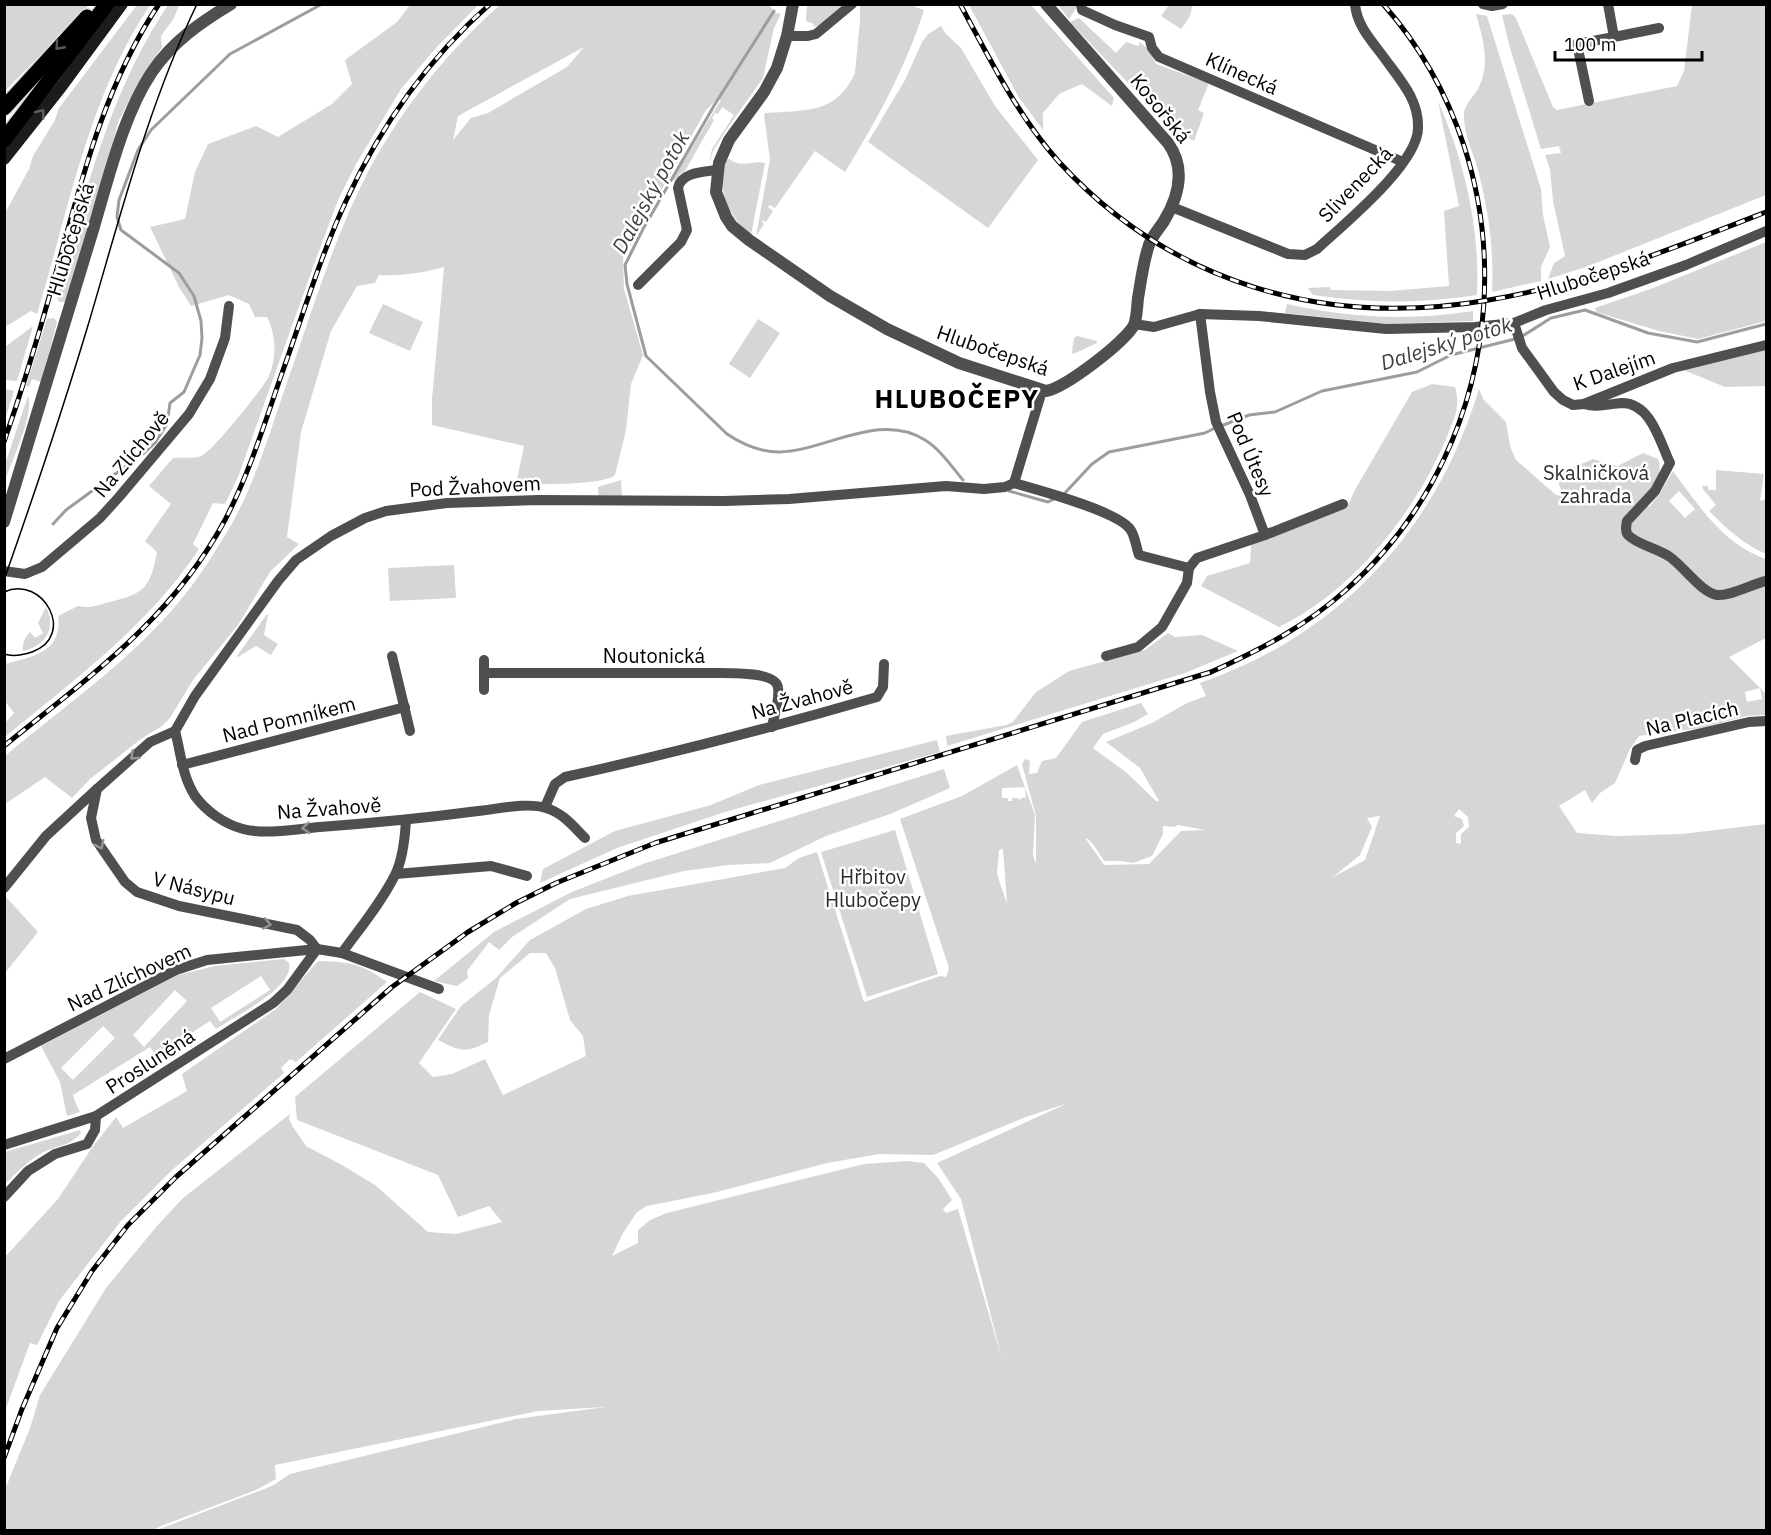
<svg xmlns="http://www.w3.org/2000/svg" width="1771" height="1535" viewBox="0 0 1771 1535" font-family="'IBM Plex Sans',sans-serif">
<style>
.green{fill:#d6d6d6;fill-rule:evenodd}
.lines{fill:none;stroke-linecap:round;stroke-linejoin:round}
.stream{stroke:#9d9d9d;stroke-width:3}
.primary-casing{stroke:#dbdbdb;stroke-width:18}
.minor{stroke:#4f4f4f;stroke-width:10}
.tertiary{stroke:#4f4f4f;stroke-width:12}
.secondary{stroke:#1c1c1c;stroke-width:12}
.primary{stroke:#000;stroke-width:15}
.tram{stroke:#000;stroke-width:1.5}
.rail-casing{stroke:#000;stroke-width:5}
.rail{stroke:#fff;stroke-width:3;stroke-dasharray:9;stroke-linecap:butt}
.oneway{stroke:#595959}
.oneway2{stroke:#606060}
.oneway3{stroke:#959595}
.labels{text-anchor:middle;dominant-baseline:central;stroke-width:5;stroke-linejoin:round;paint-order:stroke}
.street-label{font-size:20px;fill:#000;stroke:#fff}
.park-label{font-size:20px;fill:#2d2d2d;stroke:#fff}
.water-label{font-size:21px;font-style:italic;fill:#3e3e3e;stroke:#fff}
.district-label{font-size:26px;font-weight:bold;letter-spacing:1.5px;fill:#000;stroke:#fff}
</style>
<rect width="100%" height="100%" fill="#fff"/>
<!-- green -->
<g class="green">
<path d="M501,4H768L776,13L781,14L774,28L763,78L727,129L713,151L709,166L712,149L734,115L722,107L718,114L715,113L712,118L714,120L685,171L679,175L676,181L672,179L721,100H716L706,110L623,259L624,289L643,355L631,384L626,430L615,475C602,486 536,484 516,484L524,446L432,425V399L444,267C423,273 401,276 379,275L375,283L357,286L331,331L301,432L287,537L299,544L270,572L238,625L193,680L170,718L162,726L141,739L90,779L72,798L45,777L5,804V756C63,707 129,662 178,603C198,580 214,553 230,527C257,480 271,427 289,377C313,308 335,235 369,170C403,107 447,52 501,4ZM584,47L567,67L488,113L471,118L453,140L458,116Z"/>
<path d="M5,5H89L5,91Z"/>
<path d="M137,5H150C88,98 69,209 37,314L31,311L5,327V213L29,169L33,156L55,120L59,108Z"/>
<path d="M168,5H179L174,18L161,36L162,47L136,87L119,120L66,302H59L57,297C84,196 109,93 168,5Z"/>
<path d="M410,5H478L435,49L401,89L356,164L338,200L312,270L238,477L225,504L213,503L193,544L199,549C148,626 75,679 5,737V723L14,713L5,701V664C32,657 63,652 58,616L78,606C90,609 98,605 110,602C145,593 150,588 157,552L145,541L171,504L149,486L173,458C182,457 193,459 201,456C211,453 264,387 269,376C277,357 276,335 267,317H255L249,304L229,295L191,306L179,287L150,227L185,219L195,172L208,144L256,126L278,137L332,104L352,84L345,60L397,22Z"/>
<path d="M807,5H843L821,25L813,27L814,24L806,21Z"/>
<path d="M860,5H915V7L924,10C906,67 877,120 845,172L815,151L775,208L770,205L768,207L773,211L766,222L763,220L762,222L764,224L756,236L770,159L764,115L765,113C804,110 836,115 855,73L860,20Z"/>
<path d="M988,5H1031L1114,98L1112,106L1082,84L1059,94L1043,113V130L1018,96L969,5L985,6Z"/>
<path d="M1058,5H1078L1069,19Z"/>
<path d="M1169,5H1193L1189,18L1181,29L1161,16Z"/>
<path d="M1692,5H1766V195L1586,267L1548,279L1554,263L1565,256L1553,201L1550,169L1545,155L1561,153L1559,146L1541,149L1510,48L1502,15L1512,14L1516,18L1553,107L1557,110L1677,86L1684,71Z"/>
<path d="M1476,14L1487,16L1541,189L1543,215L1550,247L1541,267V281L1492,292C1494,252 1489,213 1479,174C1475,156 1464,136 1464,117C1463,105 1472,99 1478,89C1491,64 1483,39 1476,14Z"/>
<path d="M1079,18L1116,53L1126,42L1138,46L1140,42L1148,49L1156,64L1209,83L1198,110L1204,113L1194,141L1172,129L1070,22Z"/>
<path d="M941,26L946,34L961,48L995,106L1038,160L988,228L868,142L905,80L922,42L928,34Z"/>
<path d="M1438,101C1465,163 1480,227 1477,295C1422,304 1368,303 1313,295L1308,288L1329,287L1331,290L1390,291L1449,286L1444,211L1459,206Z"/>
<path d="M729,159C742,169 752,160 765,163L751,235C728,216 716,190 726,160Z"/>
<path d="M1766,242V321L1698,339L1659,331L1596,312L1595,308L1656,287Z"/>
<path d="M383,304L423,322L410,351L369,333Z"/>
<path d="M1287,304C1348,318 1411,321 1473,311V321L1388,324L1285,313Z"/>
<path d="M54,318L57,322L41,382L32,379L29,387L26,386L47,319Z"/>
<path d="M758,319L780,333L750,378L729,364Z"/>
<path d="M33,326L17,381L5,380V347Z"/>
<path d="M1077,336L1097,341V343L1073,354L1072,352L1074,338Z"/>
<path d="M1766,349V386L1725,387L1681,369Z"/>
<path d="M1432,384L1455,387C1461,408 1454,418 1446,439C1415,513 1352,592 1279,627L1201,586L1207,576L1250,563L1251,545L1348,505L1356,488L1412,392Z"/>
<path d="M5,389L14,391L5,420L4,389Z"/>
<path d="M1479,389L1484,400L1506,422L1510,446L1516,460L1556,495L1563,496L1557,478L1563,472L1593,459L1618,466L1643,453L1658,459C1664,477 1653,488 1643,502L1649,507L1658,496L1673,471C1698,505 1724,545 1766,559V638L1729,657L1766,694V715L1747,716L1701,728L1639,736L1630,749L1615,783L1600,793L1592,803L1585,790L1559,806L1577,833L1617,836L1682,834L1766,824V1530H157L272,1486L290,1474L516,1419L605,1407L538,1411L275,1465L276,1479L256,1490L161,1526L153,1530H5L6,1487L30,1428L40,1395L106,1288L156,1227L183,1198L290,1114L289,1119L293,1127L306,1146L342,1165L375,1185L428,1232L456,1234L502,1222L489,1206L458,1217L438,1175L297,1120L295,1097L420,992L456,1009L419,1063L433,1077L452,1074L485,1059L503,1095L586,1056L583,1036L570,1020L555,968L546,953H530L500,978L489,1015L488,1042C465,1053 461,1052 438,1040L461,1006L496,978L530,940L586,909L628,896L785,868L799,858L817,852L864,1002L940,976L946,977L949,968L900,819L962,796L1017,765L1035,815L1033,855L1036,864V816L1022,764L1025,759L1030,761L1029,774L1037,773L1042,761L1056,758L1082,722L1141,703L1148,714L1134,722L1103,734L1093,748L1127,773L1156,801H1159L1140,768L1106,742L1152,723L1187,703L1206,696L1200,683C1341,634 1436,530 1479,389ZM1679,491L1695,509L1685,518L1669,501ZM1760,688L1762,699L1747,702L1745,692ZM1025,787L1026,797L1021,798L1020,800L1018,798H1012V801H1008V798H1002V788ZM1459,809L1468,817L1469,827L1461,834V844L1456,843V833L1464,826L1462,819L1454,816ZM1380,816L1365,860L1333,877L1360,855L1372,827L1367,818ZM1178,825L1205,830L1181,831L1149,864L1104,865L1086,839L1087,838L1093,844L1104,861H1121L1133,863L1152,856L1163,834V826L1175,827ZM1003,849L1007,904L997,874L999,850ZM1068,1103L937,1163L961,1199L1002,1359L958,1209L946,1213L943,1209L952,1200L939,1179L924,1163L907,1161L864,1164L667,1213L650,1220L638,1230V1243L612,1256L623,1233L637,1212L647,1206L717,1192L827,1163L879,1154L933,1155L1026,1117Z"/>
<path d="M28,396C35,412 11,463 5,481V464Z"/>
<path d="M1716,470L1764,474L1760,501L1766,499V554C1743,544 1727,529 1709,511L1716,505L1703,489L1702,486H1708V490H1716Z"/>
<path d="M621,480L622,496L599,500L598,487Z"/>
<path d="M454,565L456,598L390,601L388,568Z"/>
<path d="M46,607C57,627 46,646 23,651C22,644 25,637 30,632L35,638L43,633L38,623Z"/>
<path d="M267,614L268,615L264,635L278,644L271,655L256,646L238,657L237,656Z"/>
<path d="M1168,633L1175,637L1202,635L1238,651L1185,673L947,746L946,736L1006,725L1013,722L1036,692L1069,671L1145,650Z"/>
<path d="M937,740L940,752L725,812L617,848L540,883L543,869L615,831L711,805L759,785Z"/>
<path d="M944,769L950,788L890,814L826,836L770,863L729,865L684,871L570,899L512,937L499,950L489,942L467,971L468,978L457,986L434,981L494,932L572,892L643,864Z"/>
<path d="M895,830L938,974L867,997L821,852Z"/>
<path d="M5,896L38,932L5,973Z"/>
<path d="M284,959L289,963C295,987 234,1017 216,1029L210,1021L176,1043L154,1053L150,1047L73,1095L76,1104L80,1112L67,1116L60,1082L41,1046L178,975L215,966ZM261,976L270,990L220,1022L211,1008ZM175,990L187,1001L144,1047L133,1035ZM103,1026L115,1038L73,1080L61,1068Z"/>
<path d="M318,961C349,962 361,963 387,982L296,1062L290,1059L281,1068L284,1073L171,1171L121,1221L59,1301L37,1345L30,1343L5,1411V1257L58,1199L91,1149L116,1117L123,1128L187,1091L182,1074L276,1009Z"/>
<path d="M80,1130L81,1133C69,1147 56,1145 40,1154C27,1162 16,1173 5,1184V1152Z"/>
</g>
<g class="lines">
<!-- stream -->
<g class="stream">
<path d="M774,11L715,104L643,229L625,265L627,284L646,356L727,434C742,444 760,452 779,452C826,451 879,411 925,440C940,449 952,467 963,480"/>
<path d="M1521,337L1551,318L1585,310L1648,333L1697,342L1766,324"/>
<path d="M1221,426L1249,415L1275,412L1322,391L1417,372L1451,355L1515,339"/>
<path d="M1009,491L1048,502L1056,498"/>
<path d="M1064,494L1092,464L1109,452L1205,433L1215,428"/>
<path d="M53,524L66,510L144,453L155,443L167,424L170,403L184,392L200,355L202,338L201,321L194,296L179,273L121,230L117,217L119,200L138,150L151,130L230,54L322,4"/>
</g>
<defs>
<g id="primary">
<path d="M4,108L87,17"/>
<path d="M4,140L107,4"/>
</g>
</defs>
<!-- primary casing -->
<use href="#primary" class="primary-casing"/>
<!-- minor -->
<g class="minor">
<path d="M1081,4L1082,10L1115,25L1149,37L1152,48L1159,57L1403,162"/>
<path d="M1483,4L1492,6L1503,4"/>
<path d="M1608,4L1614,37L1659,28"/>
<path d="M787,36H808L816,34L852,4"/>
<path d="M1589,101L1577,44L1614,37"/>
<path d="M1172,207L1288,254L1305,255L1317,249C1343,225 1418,164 1418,128C1419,102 1403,83 1388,63C1375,44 1357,28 1355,4"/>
<path d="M638,285L681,242L687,230L678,188C681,172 704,172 717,170"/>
<path d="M1200,314L1210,392L1216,422L1250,495L1265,535"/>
<path d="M1514,323L1522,348L1554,392L1563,400L1573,405L1584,404L1673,368L1766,345"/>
<path d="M1134,324L1154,327L1200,314L1259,316L1386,329L1475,327L1514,323L1546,310L1608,293L1686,265L1766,231"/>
<path d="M1584,404C1597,408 1608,404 1622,403C1651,403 1660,442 1670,463L1655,491L1627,521C1626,526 1625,531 1628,535C1636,544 1659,549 1670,557C1683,566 1702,593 1717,595C1731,596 1752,584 1766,581"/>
<path d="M1014,483C1038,490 1117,511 1130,529C1135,535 1136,547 1139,555L1189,568"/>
<path d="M1014,483L1042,391"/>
<path d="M1189,568L1197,558L1265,535L1343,504"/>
<path d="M4,571L25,574L42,567L100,518L119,497L189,414L210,379L225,338L229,306"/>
<path d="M392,656L410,731"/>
<path d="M1106,656L1138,647L1162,627L1187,583L1189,568"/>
<path d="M484,660V690"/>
<path d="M484,673H712C726,673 777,671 778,688C780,700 774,715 772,727"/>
<path d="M175,731C181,753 182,776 195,796C206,811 224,824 243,829C267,835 295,829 320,827C373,823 425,818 478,811C497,809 528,802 546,808C563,813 573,826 585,838"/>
<path d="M1635,760L1637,750L1645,746L1749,722L1766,721"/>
<path d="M182,765L405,707"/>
<path d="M97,789L91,818L96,840L125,882L137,892L179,906L297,930L310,940L317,949"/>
<path d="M545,807L555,784L565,777C670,754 774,727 877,697L883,687L884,664"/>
<path d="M396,874L491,866L527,876"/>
<path d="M4,888L46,836L97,789L150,742L175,731L195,696L278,581L296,560L331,536L365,518L386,511L447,503L538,500L724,501L789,499L946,486L984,489L1005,487L1014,483"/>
<path d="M342,953L439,989"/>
<path d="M4,1059L176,970L207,960L317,949L342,953C360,928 381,903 395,875C403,859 405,838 406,820"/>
<path d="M4,1145L96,1116L273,1003L287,990L317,949"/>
<path d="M4,1197L28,1171L55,1154L87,1144L95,1130L96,1116"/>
</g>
<!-- tertiary -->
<g class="tertiary">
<path d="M793,4L787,36L777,68L764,92L729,140L719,163L716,192L726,217L732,226L749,240L830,296L887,329L959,363L1046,391C1065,388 1125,342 1134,325C1137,318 1137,306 1138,298C1141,281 1143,264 1148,248C1150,238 1159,229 1164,221C1179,196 1186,168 1168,143L1046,4"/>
<path d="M4,522C34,425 63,327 93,230C108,180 123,115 152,72C172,42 201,22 231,4"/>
</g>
<!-- secondary -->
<path class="secondary" d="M4,159L61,87L122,4"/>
<!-- primary -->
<use href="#primary" class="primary"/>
<!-- tram -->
<g class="tram">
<path d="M4,580C34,495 63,409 89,322C121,214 148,106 197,4"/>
<path d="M4,592C43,574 77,636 32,652C23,655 13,657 4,654"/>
</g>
<defs>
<g id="rail">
<path d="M960,4C990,59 1017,115 1059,162C1172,285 1327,328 1489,300C1585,284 1677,247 1766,212"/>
<path d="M4,442C21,393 36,344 50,294C78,195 100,92 159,4"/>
<path d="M4,746C89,677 172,619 225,520C249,474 264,425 281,376C302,318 320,257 346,201C380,127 428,59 490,4"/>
<path d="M4,1458L22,1409L57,1328L92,1271L128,1225L176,1177L392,987L468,932L516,903L556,883L655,843L1211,672C1260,650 1306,626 1346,590C1514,441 1533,174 1383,4"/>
</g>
</defs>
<!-- rail casing -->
<use href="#rail" class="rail-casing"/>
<!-- rail -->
<use href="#rail" class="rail"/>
</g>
<!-- one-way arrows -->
<defs><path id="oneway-chevron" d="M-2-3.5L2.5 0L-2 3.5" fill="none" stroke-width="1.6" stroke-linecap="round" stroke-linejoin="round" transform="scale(1.5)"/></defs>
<use class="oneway" href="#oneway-chevron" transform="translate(59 46) rotate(132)"/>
<use class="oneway2" href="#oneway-chevron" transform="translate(41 113) rotate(-52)"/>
<g class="oneway3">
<use href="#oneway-chevron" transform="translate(134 756) rotate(138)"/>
<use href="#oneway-chevron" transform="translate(306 828) rotate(175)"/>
<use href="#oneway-chevron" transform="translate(100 845) rotate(63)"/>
<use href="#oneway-chevron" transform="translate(267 924) rotate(11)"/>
</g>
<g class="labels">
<!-- street labels -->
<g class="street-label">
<text transform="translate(1242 73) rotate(24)">Klínecká</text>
<text transform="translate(1161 108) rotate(51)">Kosořská</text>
<text transform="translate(1355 184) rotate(-46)">Slivenecká</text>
<text transform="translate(70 239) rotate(-73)">Hlubočepská</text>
<text transform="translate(1593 275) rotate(-18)">Hlubočepská</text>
<text transform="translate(993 350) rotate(19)">Hlubočepská</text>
<text transform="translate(1614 370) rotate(-19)">K Dalejím</text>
<text transform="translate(131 454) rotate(-50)">Na Zlíchově</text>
<text transform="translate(1251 454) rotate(67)">Pod Útesy</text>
<text transform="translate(475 486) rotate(-3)">Pod Žvahovem</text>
<text x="654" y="655">Noutonická</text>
<text transform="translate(802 699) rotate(-15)">Na Žvahově</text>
<text transform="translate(1692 718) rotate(-13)">Na Placích</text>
<text transform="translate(289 719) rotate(-14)">Nad Pomníkem</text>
<text transform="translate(329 808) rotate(-4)">Na Žvahově</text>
<text transform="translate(194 888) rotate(14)">V Násypu</text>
<text transform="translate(129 977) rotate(-25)">Nad Zlíchovem</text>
<text transform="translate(150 1061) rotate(-33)">Prosluněná</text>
</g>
<!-- park labels -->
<g class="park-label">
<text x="1596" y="472">Skalničková<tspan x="1596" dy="23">zahrada</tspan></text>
<text x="873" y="876">Hřbitov<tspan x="873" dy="23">Hlubočepy</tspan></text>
</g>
<!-- water labels -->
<g class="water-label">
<text transform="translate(650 192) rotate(-61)">Dalejský potok</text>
<text transform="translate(1446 343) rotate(-17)">Dalejský potok</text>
</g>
<!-- district labels -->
<g class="district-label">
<text x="957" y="398">HLUBOČEPY</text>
</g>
</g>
<!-- border -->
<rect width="1771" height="1535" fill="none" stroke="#000000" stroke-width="12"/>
<!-- scale -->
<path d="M1555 51v9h147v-9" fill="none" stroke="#000000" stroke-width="3"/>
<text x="1564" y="51" font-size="18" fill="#000000" stroke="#ffffff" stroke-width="4.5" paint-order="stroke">100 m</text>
</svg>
